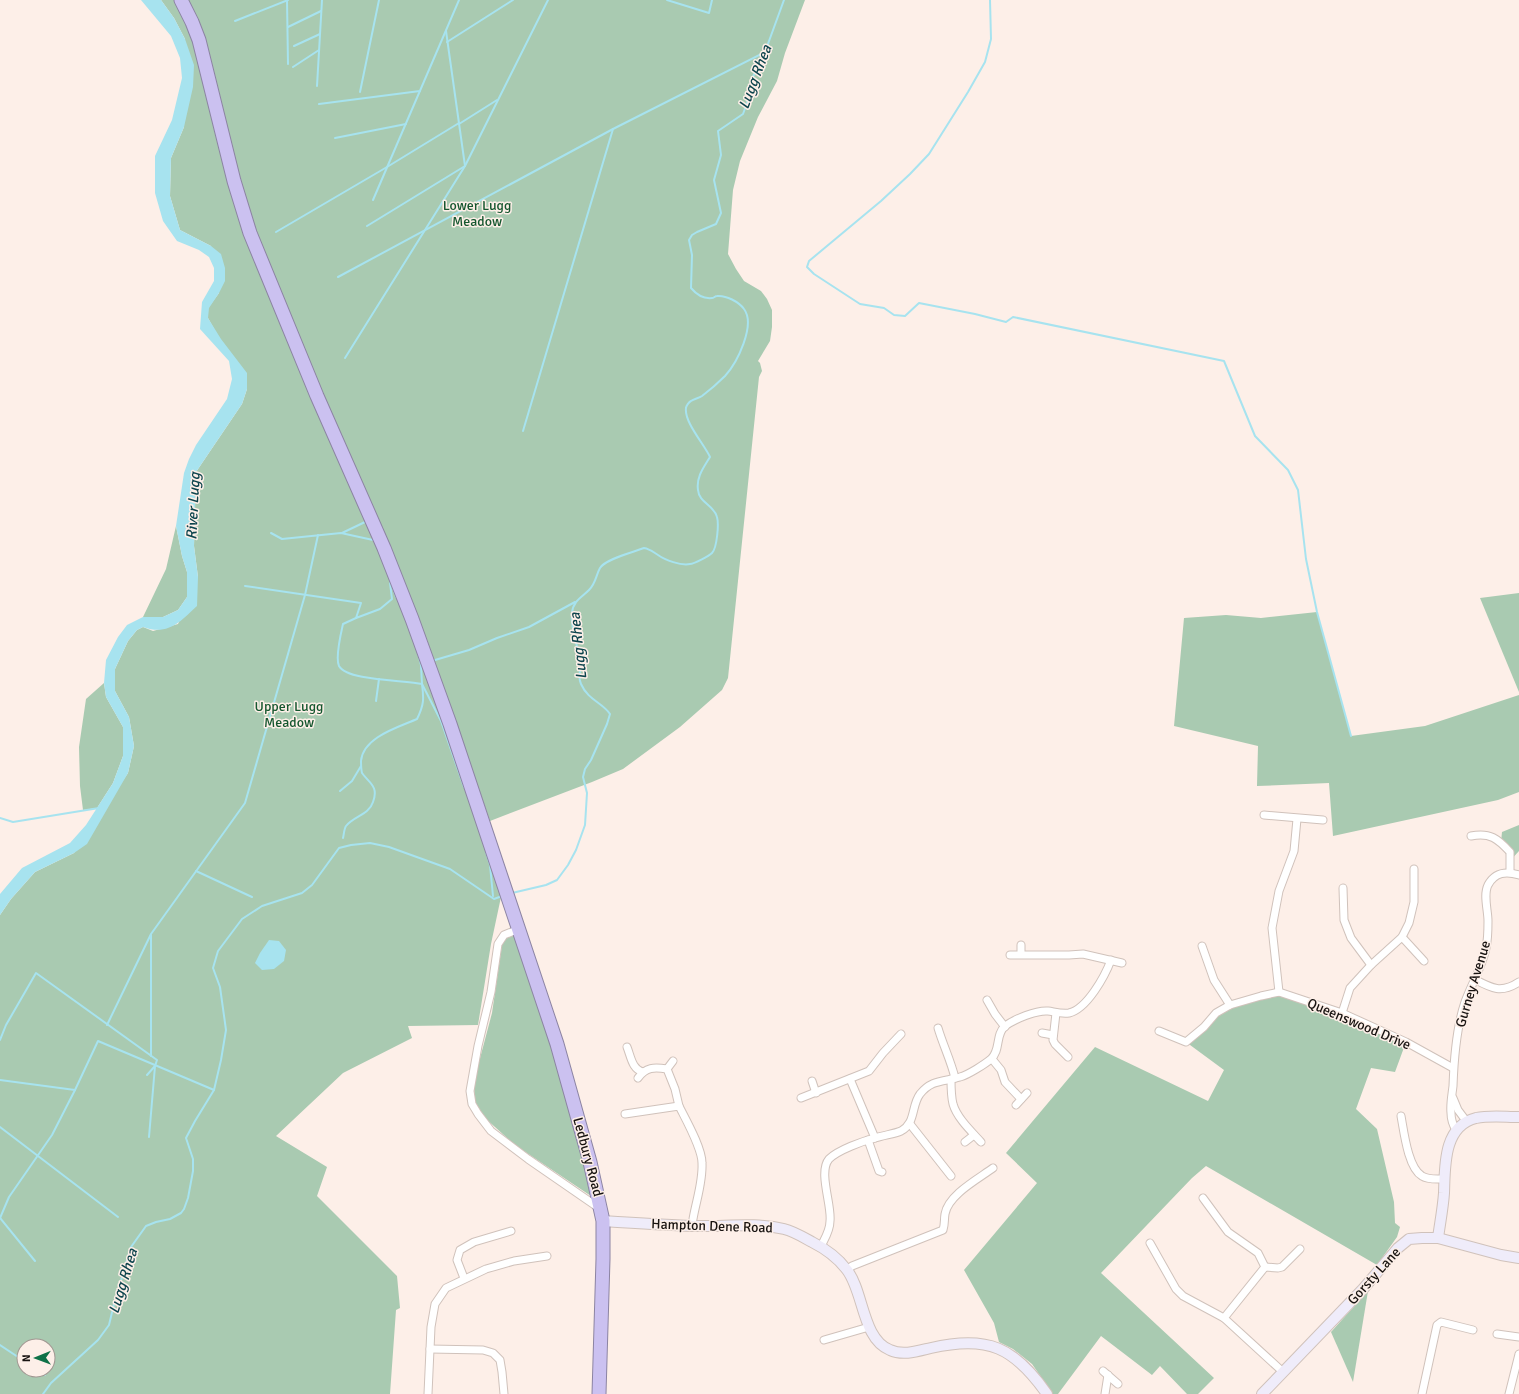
<svg xmlns="http://www.w3.org/2000/svg" width="1519" height="1394" viewBox="0 0 1519 1394" font-family="Signika,sans-serif">
<style>
.green{fill:#a9cab1;fill-rule:evenodd}
.water{fill:#a7e3ef}
.lines{fill:none;stroke-linecap:round;stroke-linejoin:round}
.stream{stroke:#a7e3ef;stroke-width:2}
.street-casing{stroke:#d0c2bb;stroke-width:9}
.secondary-casing{stroke:#d0c2bb;stroke-width:12}
.highway-casing{stroke:#8c84a2;stroke-width:15}
.street{stroke:#fff;stroke-width:7}
.secondary{stroke:#efecfa;stroke-width:10}
.highway{stroke:#cbc1f0;stroke-width:13}
.labels{text-anchor:middle;dominant-baseline:central;stroke-width:3;stroke-linejoin:round;paint-order:stroke}
.park-label{font-size:14px;fill:#14562e;stroke:#fdefe8}
.street-label{font-size:14px;fill:#181311;stroke:#fdefe8}
.water-label{font-size:15px;font-style:italic;fill:#0d444d;stroke:#fdefe8}
</style>
<rect width="100%" height="100%" fill="#fdefe8"/>
<!-- green -->
<g class="green">
<path d="M161,0H174L190,29L232,197L247,243L308,389L370,528L406,617L445,728L501,897L491,944L478,1025L408,1026L412,1038L343,1073L276,1136L327,1167L317,1196L397,1276L400,1308L396,1310L390,1394H0V915L11,899L35,872L74,853L128,773L134,746L129,717L115,691V669L128,641L137,630L143,627L153,631L178,624L198,577L194,546L196,472L242,404L247,389L208,318V308L219,293L211,246L180,230L170,196L171,158L184,127L185,39L174,18ZM24,1346H48V1370H24Z"/>
<path d="M185,0H805L785,53L777,81L758,117L740,161L733,190L728,254L736,269L744,281L761,291L767,299L772,310V327L770,341L758,361L760,363L762,371L759,377L728,678L722,690L680,727L623,769L592,782L490,821L427,640L384,534L357,474L246,210Z"/>
<path d="M176,526L182,556L187,572V597L178,610L163,617H143L166,569Z"/>
<path d="M1519,593V692L1480,598Z"/>
<path d="M1317,612L1351,736L1425,726L1519,695V792L1498,800L1333,836L1329,783L1257,786L1258,746L1174,726L1184,618L1226,615L1261,618Z"/>
<path d="M104,683L106,697L123,727V756L113,783L97,808L83,810L80,786L79,747L86,699Z"/>
<path d="M1519,825V851L1509,862L1501,842L1502,832Z"/>
<path d="M507,936H516L559,1069L594,1198L515,1145L485,1118L475,1102L474,1087L478,1066L492,1013L502,945Z"/>
<path d="M1279,992L1297,997L1406,1042L1395,1072L1371,1068L1356,1109L1377,1129L1394,1202L1395,1223L1400,1227L1397,1237L1377,1265L1206,1166L1192,1178L1101,1273L1214,1378L1198,1394H1187L1160,1366L1152,1375L1101,1336L1058,1394H1053L1032,1364L1013,1349L999,1342L994,1323L964,1270L1037,1183L1006,1153L1095,1047L1208,1101L1224,1070L1186,1042L1216,1013Z"/>
<path d="M1368,1291L1353,1382L1331,1332Z"/>
</g>
<!-- water -->
<g class="water">
<path d="M141,0H161L174,18L185,39L194,65L193,87L184,127L171,158L170,196L180,230L211,246L221,254L225,268V281L219,293L209,308L208,318L221,339L247,373V389L242,404L196,472L194,546L198,577L197,606C180,622 168,636 143,627L137,630L128,641L115,669V691L129,717L134,746L128,773L87,844L74,853L35,872L11,899L0,915V894L22,868L70,843L86,825L113,783L123,756V727L106,697L104,683L106,660L118,637L127,625L143,617H163L178,610L187,597V572L182,556L176,526L184,473L189,459L196,445L227,399L232,379L229,361L200,329L202,302L214,281V268L209,257L199,250L177,241L163,221L155,193V156L172,120L182,78L180,58L171,36Z"/>
<path d="M269,940L279,941L286,950L284,961L274,969L262,970L255,963L260,953Z"/>
</g>
<g class="lines">
<!-- stream -->
<g class="stream">
<path d="M287,0L288,64"/>
<path d="M667,0L709,13L712,0"/>
<path d="M990,0L991,39L985,62L968,92L929,154L910,174L881,201L809,261L807,267L814,274L860,304L884,308L894,315L905,316L919,303L975,314L1006,322L1013,317L1224,361L1255,436L1288,470L1298,490L1306,559L1317,612L1351,736"/>
<path d="M235,21L288,0"/>
<path d="M288,27L321,11"/>
<path d="M447,42L513,0"/>
<path d="M294,46L320,34"/>
<path d="M293,67L319,50"/>
<path d="M317,86L322,0"/>
<path d="M360,92L379,0"/>
<path d="M319,104L420,91"/>
<path d="M459,124L497,100"/>
<path d="M335,138L406,124"/>
<path d="M373,200L459,0"/>
<path d="M367,226L465,166L548,0"/>
<path d="M276,232L387,167L459,123"/>
<path d="M338,277L613,129L765,52"/>
<path d="M345,358L465,166L446,31"/>
<path d="M523,431L613,129"/>
<path d="M271,533L282,539L341,533L373,540"/>
<path d="M342,533L365,522"/>
<path d="M390,580L396,597"/>
<path d="M245,586L361,603L356,618L380,609L392,599L390,583"/>
<path d="M418,653L421,665L422,684L441,721L464,787"/>
<path d="M435,660L469,650L497,638L529,627L575,602"/>
<path d="M376,701L379,679"/>
<path d="M340,791L352,781L361,766"/>
<path d="M0,818L13,822L99,808"/>
<path d="M343,838C344,834 344,829 346,826C354,816 369,815 373,802C379,786 369,783 362,773C361,769 361,764 361,761C363,737 399,727 417,719C424,705 424,699 422,684C405,680 347,681 339,666C335,658 341,633 343,624L356,618"/>
<path d="M486,852L490,865L493,896"/>
<path d="M196,871L252,897"/>
<path d="M512,893L546,885L557,880L568,865L576,850L585,825L587,793L583,777L585,769L591,760L607,724L610,714C603,703 588,700 581,684C577,676 582,669 580,661C578,645 570,628 572,613C573,601 582,597 589,590C596,583 596,575 600,568C605,559 634,552 644,548C650,549 653,552 658,555C665,560 681,566 690,564C694,564 709,556 712,553C717,548 719,524 717,517C714,505 699,503 698,490C696,477 704,467 710,457C704,444 684,422 686,408C686,406 689,402 691,401C694,399 699,398 702,396C710,390 718,383 725,376C737,363 756,325 744,309C739,302 726,295 717,296C715,296 714,298 712,298C703,299 696,294 691,288L692,255L689,240L692,235L697,232L716,224L721,213L714,180L721,155L718,131L743,114L747,103L751,81L765,52L784,0"/>
<path d="M151,935V1056"/>
<path d="M107,1025L151,934L245,803L305,595L318,535"/>
<path d="M0,1040L6,1025L36,973L157,1060L155,1066L147,1075"/>
<path d="M0,1080L75,1090"/>
<path d="M0,1127L118,1217"/>
<path d="M149,1137L155,1066"/>
<path d="M0,1218L9,1197L52,1135L75,1090L98,1041L214,1090"/>
<path d="M0,1218L35,1261"/>
<path d="M0,1345L24,1361"/>
<path d="M38,1370L45,1375"/>
<path d="M43,1394L51,1383L98,1340L109,1325L114,1304L131,1247L146,1226L156,1222L170,1219L181,1213L184,1209L188,1198L193,1171V1159L186,1138L195,1121L214,1090L221,1060L226,1030L220,987L213,968L218,951L242,919L262,906L302,893L312,885L339,848L351,845L370,843L389,847L450,869L494,899L502,896"/>
</g>
<defs>
<g id="street">
<path d="M1264,815L1323,820"/>
<path d="M1471,836C1490,832 1498,839 1510,852V872"/>
<path d="M1343,888L1344,920L1351,938L1371,965"/>
<path d="M519,929L504,935L498,944L491,992L478,1046L470,1091L472,1104L478,1114L491,1131L528,1159L599,1208"/>
<path d="M1402,937L1424,961"/>
<path d="M1021,945V954"/>
<path d="M1202,946L1214,980L1230,1005"/>
<path d="M1010,955H1069L1083,954L1122,963"/>
<path d="M1474,979C1491,988 1501,994 1519,982"/>
<path d="M1279,992L1272,928L1279,891L1294,851L1297,819"/>
<path d="M987,1000L995,1014L1005,1027"/>
<path d="M1056,1013L1053,1040L1055,1044L1068,1057"/>
<path d="M1342,1013L1350,988L1371,965L1402,937L1409,923L1414,902V869"/>
<path d="M938,1028C943,1045 951,1061 955,1078"/>
<path d="M1159,1031L1186,1042L1204,1027L1216,1013L1230,1005L1261,996L1279,992L1342,1013L1406,1042L1453,1068"/>
<path d="M1042,1033L1053,1035"/>
<path d="M627,1047C631,1057 632,1069 643,1072"/>
<path d="M992,1059L1001,1070L1005,1082L1021,1099"/>
<path d="M667,1069L673,1061"/>
<path d="M638,1078C646,1067 654,1067 667,1069L675,1089L679,1106"/>
<path d="M850,1079L875,1138"/>
<path d="M951,1079C951,1087 951,1096 953,1104C957,1118 971,1131 981,1142"/>
<path d="M812,1081L816,1093"/>
<path d="M801,1098L869,1071L883,1053L901,1034"/>
<path d="M1453,1098L1458,1110L1467,1122"/>
<path d="M1016,1105L1027,1093"/>
<path d="M625,1114L679,1106C686,1120 702,1148 702,1163C703,1182 696,1201 693,1219"/>
<path d="M1401,1116C1404,1132 1408,1168 1422,1176C1428,1180 1437,1179 1443,1179"/>
<path d="M910,1124L951,1176"/>
<path d="M1456,1130C1453,1125 1451,1119 1451,1113C1450,1104 1452,1095 1453,1086C1454,1058 1456,1028 1465,1002C1471,985 1483,965 1486,948C1488,939 1488,930 1488,921C1488,910 1483,895 1488,885C1495,872 1506,871 1519,875"/>
<path d="M868,1140L879,1171L882,1172"/>
<path d="M965,1142L974,1135"/>
<path d="M1203,1198L1228,1232L1258,1253L1265,1267L1224,1318"/>
<path d="M1150,1243L1176,1289L1183,1296L1224,1318L1283,1372"/>
<path d="M821,1246C825,1238 830,1231 830,1221C832,1205 818,1172 829,1159C838,1150 863,1141 875,1138C884,1135 894,1134 901,1131C916,1123 911,1106 920,1094C932,1079 944,1082 960,1077C968,1075 985,1064 991,1059C1001,1050 995,1035 1005,1026C1015,1019 1036,1010 1048,1011C1055,1012 1061,1014 1069,1013C1087,1009 1105,976 1111,960"/>
<path d="M1265,1267L1278,1268L1282,1267L1300,1249"/>
<path d="M847,1270L852,1266L943,1230C945,1224 944,1220 945,1214C948,1195 978,1179 993,1168"/>
<path d="M464,1278L457,1260L460,1250L474,1242L511,1231"/>
<path d="M1497,1334L1519,1337"/>
<path d="M824,1340L869,1327"/>
<path d="M430,1349L483,1350L493,1353L500,1360L502,1372L504,1394"/>
<path d="M1103,1371L1118,1384"/>
<path d="M428,1394L431,1327L435,1304L446,1288L486,1269L514,1261L547,1256"/>
<path d="M1105,1394L1108,1375"/>
<path d="M1422,1394L1437,1325L1441,1322L1473,1330"/>
<path d="M1509,1394L1519,1354"/>
</g>
<g id="secondary">
<path d="M603,1221C633,1223 663,1225 694,1226C724,1227 754,1222 784,1229C793,1231 803,1237 812,1242C824,1248 838,1258 847,1270C864,1292 862,1339 890,1350C903,1356 918,1351 931,1348C988,1335 1014,1347 1047,1394"/>
<path d="M1438,1238C1440,1223 1443,1208 1444,1193C1445,1167 1443,1126 1476,1118C1490,1115 1505,1117 1519,1117"/>
<path d="M1262,1394L1363,1289L1398,1248L1409,1239L1422,1238H1438L1501,1255L1519,1258"/>
</g>
<path id="highway" d="M181,0L192,22L199,40L234,181L250,233L317,396L384,548L412,619L450,724L557,1044L590,1162L603,1221V1259L599,1394"/>
</defs>
<!-- street casing -->
<use href="#street" class="street-casing"/>
<!-- secondary casing -->
<use href="#secondary" class="secondary-casing"/>
<!-- highway casing -->
<use href="#highway" class="highway-casing"/>
<!-- street -->
<use href="#street" class="street"/>
<!-- secondary -->
<use href="#secondary" class="secondary"/>
<!-- highway -->
<use href="#highway" class="highway"/>
</g>
<g class="labels">
<!-- park labels -->
<g class="park-label">
<text x="477" y="205">Lower Lugg<tspan x="477" dy="16">Meadow</tspan></text>
<text x="289" y="706">Upper Lugg<tspan x="289" dy="16">Meadow</tspan></text>
</g>
<!-- street labels -->
<g class="street-label">
<text transform="translate(1473 984) rotate(-73)">Gurney Avenue</text>
<text transform="translate(1359 1024) rotate(23)">Queenswood Drive</text>
<text transform="translate(588 1157) rotate(75)">Ledbury Road</text>
<text transform="translate(712 1226) rotate(2)">Hampton Dene Road</text>
<text transform="translate(1374 1276) rotate(-48)">Gorsty Lane</text>
</g>
<!-- water labels -->
<g class="water-label">
<text transform="translate(755 77) rotate(-69)">Lugg Rhea</text>
<text transform="translate(193 506) rotate(-87)">River Lugg</text>
<text transform="translate(578 646) rotate(-96)">Lugg Rhea</text>
<text transform="translate(123 1281) rotate(-73)">Lugg Rhea</text>
</g>
</g>
<!-- north arrow -->
<g transform="translate(36 1358) rotate(269)"><circle r="19" fill="#fdefe8" stroke="#a19792"/>
<path d="M0-3L7 15L0 10L-7 15Z" fill="#0e7147"/>
<text y="-6" font-size="11" font-weight="bold" text-anchor="middle" fill="#181311">N</text>
</g>
</svg>
